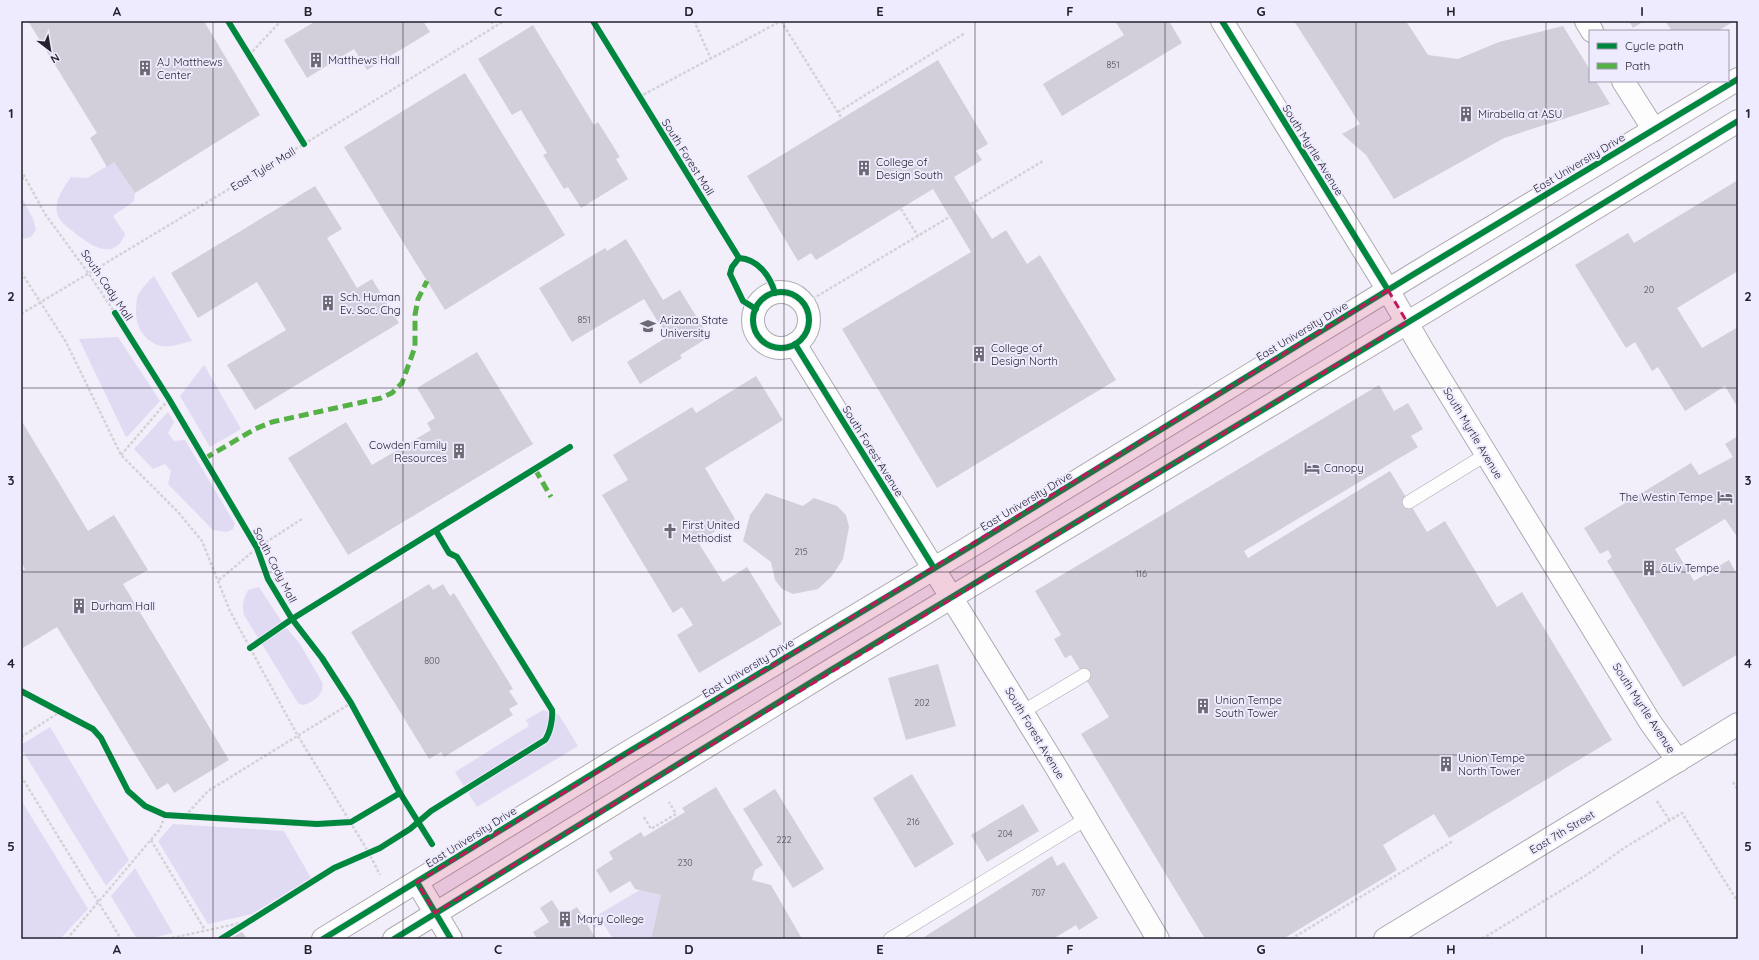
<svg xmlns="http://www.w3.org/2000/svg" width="1759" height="960" viewBox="0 0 1759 960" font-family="Quicksand,sans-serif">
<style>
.green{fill:#e0daf3}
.building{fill:#d2cfda}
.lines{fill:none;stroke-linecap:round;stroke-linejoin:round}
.lane-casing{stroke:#aeabb5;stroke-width:14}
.street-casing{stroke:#aeabb5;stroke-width:24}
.secondary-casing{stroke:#aeabb5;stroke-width:24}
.path{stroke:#d3d2d6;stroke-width:2.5;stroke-dasharray:3 2;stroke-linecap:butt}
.lane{stroke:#fdfdfe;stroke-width:13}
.street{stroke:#fdfdfe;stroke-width:22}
.secondary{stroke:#fdfdfe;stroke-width:22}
.quiet{stroke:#55b146;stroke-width:5;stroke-dasharray:10 5;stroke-linecap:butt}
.cycleway-casing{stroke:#efebfe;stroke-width:8}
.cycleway{stroke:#00873e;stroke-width:6}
.marked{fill:#c2185b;fill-opacity:0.2;stroke:#c2185b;stroke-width:3;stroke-dasharray:8 5;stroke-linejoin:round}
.grid{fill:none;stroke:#24212c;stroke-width:1;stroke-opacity:0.55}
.labels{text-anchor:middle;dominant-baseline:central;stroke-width:4;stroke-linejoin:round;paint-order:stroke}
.number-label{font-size:9px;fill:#504c58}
.poi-label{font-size:11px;fill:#24212c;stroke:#efebfe;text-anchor:start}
.street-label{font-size:11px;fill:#24212c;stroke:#efebfe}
.neatline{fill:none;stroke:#24212c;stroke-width:1.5}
.grid-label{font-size:13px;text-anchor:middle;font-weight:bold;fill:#24212c}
</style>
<rect width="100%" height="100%" fill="#f2effa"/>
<!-- green -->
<g class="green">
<path d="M114,162L135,193L134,201L113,216L125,234C114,262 91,246 75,233C69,228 59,222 57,213C54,201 64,187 71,177L87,178Z"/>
<path d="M21,196L33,219L36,230L31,237L23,239L21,238Z"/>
<path d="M154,276L192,341C182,343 171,348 161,346C143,341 135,325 136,308C137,304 136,299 138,295C142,288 147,282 154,276Z"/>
<path d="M118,337L160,401L127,437L125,435L79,339Z"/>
<path d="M204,365L241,429L210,447L180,396Z"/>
<path d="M168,412L174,422L168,433L174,441L185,440L235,524L233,529L227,532L213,530L168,484L171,471L165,464L153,469L134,449Z"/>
<path d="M259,587L284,625L300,644L322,682C325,694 314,702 303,705L298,703L244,615C242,605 243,599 248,590Z"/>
<path d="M543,710L559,715L578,746L477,807L455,772L529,726L526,720Z"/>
<path d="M50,727L129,860L106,886L21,748V745Z"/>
<path d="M21,800L88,909L60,939H21Z"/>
<path d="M173,824L284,831L311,878L252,914L208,924L158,841Z"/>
<path d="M135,868L173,933L147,939H137L111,896Z"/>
<path d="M640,890L661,895L651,939H613L603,923L594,928L589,920Z"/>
</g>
<!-- building -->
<g class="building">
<path d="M28,21H204L260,115L135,193L114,162L107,167L90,138L97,133Z"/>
<path d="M316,21H423L430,32L367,70L354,49L307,78L284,40Z"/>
<path d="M1115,21H1169L1182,43L1062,116L1043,84L1124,35Z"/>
<path d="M1294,21H1406L1428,55L1458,59L1499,42L1563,26L1590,70V81H1596L1610,104L1504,138L1394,199L1366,155L1342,134L1360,124Z"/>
<path d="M1629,21H1644L1633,28Z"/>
<path d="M1665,21H1734L1718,31H1672Z"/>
<path d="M533,25L594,125L598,122L620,157L616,159L628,179L581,208L568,187L564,189L543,155L547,153L521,110L512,115L478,59Z"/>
<path d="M938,60L988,144L976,151L982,160L954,177L992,239L1006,230L1027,264L1040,255L1116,380L937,488L842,329L971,252L933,189L816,260L811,253L798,261L747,176Z"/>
<path d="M465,73L565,235L445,310L344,147Z"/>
<path d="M1738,180V271L1677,308L1702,348L1738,327V408L1725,386L1685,411L1658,367L1652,371L1635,342L1626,348L1575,265L1628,233L1634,243Z"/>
<path d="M315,186L342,229L327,238L357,288L372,279L399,323L255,410L227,365L286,330L257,282L198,318L171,273Z"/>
<path d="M626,239L663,300L680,290L709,337L680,355L682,358L640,384L627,362L667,337L644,299L572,342L539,288L605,248L607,251Z"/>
<path d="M477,352L533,444L348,555L288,458L346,422L372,465L431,430L427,423L435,418L417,388Z"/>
<path d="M756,376L783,420L705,468L735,519L698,542L723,582L747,567L782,624L699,673L677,635L693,625L682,607L673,613L602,495L628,480L613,455L692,407L696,413Z"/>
<path d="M1379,385L1394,411L1408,403L1423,429L1411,436L1418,447L1244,551L1248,558L1390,471L1427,532L1445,521L1497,607L1522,592L1612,740L1449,838L1434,814L1383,845L1397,870L1283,939H1205L1081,734L1109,717L1071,655L1065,658L1054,639L1061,635L1035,591Z"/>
<path d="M21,420L88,531L114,515L148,570L123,584L229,760L174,793L168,783L157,790L57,627L21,649V571L25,569L21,562Z"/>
<path d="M1738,436V538L1725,519L1675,549L1694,581L1729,560L1738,576V654L1683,687L1607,561L1612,557L1608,550L1600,554L1584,528L1691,463L1699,475L1733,457L1725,444Z"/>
<path d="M766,493L803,506L814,498L837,506L846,515L849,527L843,559L832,576L818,589L793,594L782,589L775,580L771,562L743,541L750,515Z"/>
<path d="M429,584L433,590L443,584L450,596L454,593L513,689L509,691L518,704L509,709L513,715L444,757L441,752L429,759L351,632Z"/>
<path d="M938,664L956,726L906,740L888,678Z"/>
<path d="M912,774L954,844L915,868L873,798Z"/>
<path d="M716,787L763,865L755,870L752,880L771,885L801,937L800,939H651L661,895L635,889L630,881L610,893L596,870L613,859L609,852L641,832L644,837L685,812L682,808Z"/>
<path d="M775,789L824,869L793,888L743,809Z"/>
<path d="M1023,804L1039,831L987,862L971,835Z"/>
<path d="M1052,856L1057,866L1064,862L1098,918L1079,930L1076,925L1053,939H921Z"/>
<path d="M552,900L562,916L577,907L596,939H537L533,932L549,922L540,908Z"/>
<path d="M242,932L246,937L243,939H230Z"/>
</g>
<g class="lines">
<defs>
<g id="lane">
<path d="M1409,502L1487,454"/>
<path d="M1022,712L1084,675"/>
<path d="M890,939L1086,819"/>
</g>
<g id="street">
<path d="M1222,21L1388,290L1422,349L1650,722L1678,761"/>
<path d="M1586,21L1592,31"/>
<path d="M1623,81L1654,130"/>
<circle cx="781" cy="320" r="28"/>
<path d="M795,344L1056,767L1158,939"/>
<path d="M1385,939L1738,724"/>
</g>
<g id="secondary">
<path d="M417,882L451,939"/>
<path d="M323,939L625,754L963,551L1414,274L1738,79"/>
<path d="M394,939L831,670L1435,306L1738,121"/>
</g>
</defs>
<!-- lane casing -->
<use href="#lane" class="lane-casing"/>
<!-- street casing -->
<use href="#street" class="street-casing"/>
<!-- secondary casing -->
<use href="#secondary" class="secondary-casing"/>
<!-- path -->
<g class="path">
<path d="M492,21L493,28"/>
<path d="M697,21L695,23L711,59"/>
<path d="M781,21L842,119"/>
<path d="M249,55L281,21"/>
<path d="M639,97L781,21"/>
<path d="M838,112L965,33"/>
<path d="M21,170L45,214L89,274L115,313"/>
<path d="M21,179L25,178"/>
<path d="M901,209L918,236"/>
<path d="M21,272L66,342L121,455L178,512L202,541L230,611L298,736L369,853L380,875"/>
<path d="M804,304L1043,161"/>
<path d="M21,314L304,144L504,21"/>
<path d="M121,455L169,399"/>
<path d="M219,580L257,548L302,519"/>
<path d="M21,737L60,712"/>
<path d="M1735,753L1738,758"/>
<path d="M21,776L121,939"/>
<path d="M1733,782L1738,790"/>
<path d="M1657,801L1670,821"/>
<path d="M185,816L208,791L351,703"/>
<path d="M644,817L651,829L676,814L669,802"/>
<path d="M418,823L431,811L545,740L553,715L552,710L457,557L449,553L436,531"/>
<path d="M151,840L205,930"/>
<path d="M67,939L160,829L165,815"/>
<path d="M167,939L250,921"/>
<path d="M1291,939L1453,841"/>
<path d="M1482,939L1588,874L1624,848L1682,813L1738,902"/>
</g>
<!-- lane -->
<use href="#lane" class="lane"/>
<!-- street -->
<use href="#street" class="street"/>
<!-- secondary -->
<use href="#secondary" class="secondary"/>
<!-- quiet -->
<g class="quiet">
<path d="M204,459L255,429L272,422L381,398L392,393L402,383L415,347V315L418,299L427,281"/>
<path d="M535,469L551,497"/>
</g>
<defs>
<g id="cycleway">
<path d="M228,21L304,144"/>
<path d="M593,21L739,258C758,259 770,276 775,293"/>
<path d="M1222,21L1388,290"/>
<path d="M739,258L732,267L730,274L743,301L756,309"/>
<circle cx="781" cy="320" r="28"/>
<path d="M115,313L169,399L257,548L268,579L292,619L322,658L351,703L400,793L432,844"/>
<path d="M795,344L934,568"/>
<path d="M250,648L292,619L570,447"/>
<path d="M21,691L93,729L101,738L128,791L145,806L165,815L317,824L351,822L400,793"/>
<path d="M417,882L451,939"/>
<path d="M221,939L334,868L380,848L410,829L431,811L545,740C550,733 553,719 552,710L457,557L449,553L436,531"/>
<path d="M323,939L625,754L963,551L1414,274L1738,79"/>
<path d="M394,939L831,670L1435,306L1738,121"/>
</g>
</defs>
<!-- cycleway casing -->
<use href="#cycleway" class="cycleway-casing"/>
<!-- cycleway -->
<use href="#cycleway" class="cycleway"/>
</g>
<!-- marked area -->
<path class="marked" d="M1388,290L1407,322L435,913L417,882Z"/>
<!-- grid -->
<path class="grid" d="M213,21V939M403,21V939M594,21V939M784,21V939M975,21V939M1165,21V939M1356,21V939M1546,21V939M21,205H1738M21,388H1738M21,572H1738M21,755H1738"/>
<!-- icons -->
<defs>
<symbol id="building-bare" viewBox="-9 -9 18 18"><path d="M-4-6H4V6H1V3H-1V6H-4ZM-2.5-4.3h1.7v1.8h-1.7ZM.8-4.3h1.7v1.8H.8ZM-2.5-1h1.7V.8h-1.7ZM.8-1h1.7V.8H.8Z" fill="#6c6974" stroke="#efebfe" stroke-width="2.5" paint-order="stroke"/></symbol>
<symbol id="university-bare" viewBox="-9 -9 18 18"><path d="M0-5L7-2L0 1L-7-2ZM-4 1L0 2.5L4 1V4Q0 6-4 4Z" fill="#6c6974" stroke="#efebfe" stroke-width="2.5" paint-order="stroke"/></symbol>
<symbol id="hotel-bare" viewBox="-9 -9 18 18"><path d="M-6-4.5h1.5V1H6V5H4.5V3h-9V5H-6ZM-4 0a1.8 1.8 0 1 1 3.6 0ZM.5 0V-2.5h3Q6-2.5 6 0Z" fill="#6c6974" stroke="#efebfe" stroke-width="2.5" paint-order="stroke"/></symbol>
<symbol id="church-bare" viewBox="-9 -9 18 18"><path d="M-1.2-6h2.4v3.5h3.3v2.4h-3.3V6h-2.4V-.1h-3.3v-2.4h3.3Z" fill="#6c6974" stroke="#efebfe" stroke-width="2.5" paint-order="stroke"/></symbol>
</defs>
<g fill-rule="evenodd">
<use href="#building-bare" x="305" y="49" width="22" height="22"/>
<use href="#building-bare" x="134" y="57" width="22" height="22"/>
<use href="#building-bare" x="1455" y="103" width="22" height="22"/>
<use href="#building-bare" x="853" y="157" width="22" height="22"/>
<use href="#building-bare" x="317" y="292" width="22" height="22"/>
<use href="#university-bare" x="637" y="315" width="22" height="22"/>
<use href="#building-bare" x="968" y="343" width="22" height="22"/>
<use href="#building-bare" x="448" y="440" width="22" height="22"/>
<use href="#hotel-bare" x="1301" y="457" width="22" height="22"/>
<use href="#hotel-bare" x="1714" y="486" width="22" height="22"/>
<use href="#church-bare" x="659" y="520" width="22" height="22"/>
<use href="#building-bare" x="1638" y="557" width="22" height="22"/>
<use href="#building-bare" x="68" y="595" width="22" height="22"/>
<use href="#building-bare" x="1192" y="695" width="22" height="22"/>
<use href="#building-bare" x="1435" y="753" width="22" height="22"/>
<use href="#building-bare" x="554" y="908" width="22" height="22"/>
</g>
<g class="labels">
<!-- number labels -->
<g class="number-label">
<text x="1113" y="64">851</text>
<text x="1649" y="289">20</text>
<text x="584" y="319">851</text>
<text x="801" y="551">215</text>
<text x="1141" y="573">116</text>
<text x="432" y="660">800</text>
<text x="922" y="702">202</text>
<text x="913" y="821">216</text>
<text x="1005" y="833">204</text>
<text x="784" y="839">222</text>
<text x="685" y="862">230</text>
<text x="1038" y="892">707</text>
</g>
<!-- poi labels -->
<g class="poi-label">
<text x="328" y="60">Matthews Hall</text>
<text x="157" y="62">AJ Matthews<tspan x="157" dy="13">Center</tspan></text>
<text x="1478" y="114">Mirabella at ASU</text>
<text x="876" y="162">College of<tspan x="876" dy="13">Design South</tspan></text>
<text x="340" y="297">Sch. Human<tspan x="340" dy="13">Ev. Soc. Chg</tspan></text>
<text x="660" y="320">Arizona State<tspan x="660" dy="13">University</tspan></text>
<text x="991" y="348">College of<tspan x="991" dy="13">Design North</tspan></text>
<text x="447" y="445" text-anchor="end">Cowden Family<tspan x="447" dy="13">Resources</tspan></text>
<text x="1324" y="468">Canopy</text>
<text x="1713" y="497" text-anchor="end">The Westin Tempe</text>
<text x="682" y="525">First United<tspan x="682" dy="13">Methodist</tspan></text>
<text x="1661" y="568">ōLiv Tempe</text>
<text x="91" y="606">Durham Hall</text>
<text x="1215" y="700">Union Tempe<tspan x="1215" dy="13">South Tower</tspan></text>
<text x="1458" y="758">Union Tempe<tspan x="1458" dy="13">North Tower</tspan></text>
<text x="577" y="919">Mary College</text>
</g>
<!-- street labels -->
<g class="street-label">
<text transform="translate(1313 150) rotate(58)">South Myrtle Avenue</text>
<text transform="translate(688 157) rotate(58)">South Forest Mall</text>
<text transform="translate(1579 163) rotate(-31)">East University Drive</text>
<text transform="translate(263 169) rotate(-31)">East Tyler Mall</text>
<text transform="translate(107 285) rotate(56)">South Cady Mall</text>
<text transform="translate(1302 331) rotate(-31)">East University Drive</text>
<text transform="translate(1473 433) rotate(59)">South Myrtle Avenue</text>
<text transform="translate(873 451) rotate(58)">South Forest Avenue</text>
<text transform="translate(1026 501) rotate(-31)">East University Drive</text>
<text transform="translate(275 565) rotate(63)">South Cady Mall</text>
<text transform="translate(748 668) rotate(-31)">East University Drive</text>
<text transform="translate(1644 708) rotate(57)">South Myrtle Avenue</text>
<text transform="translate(1035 733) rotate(59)">South Forest Avenue</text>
<text transform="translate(1562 832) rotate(-31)">East 7th Street</text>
<text transform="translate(471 837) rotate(-32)">East University Drive</text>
</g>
</g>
<!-- border -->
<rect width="1759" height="960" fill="none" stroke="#efebfe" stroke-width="44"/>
<!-- legend -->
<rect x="1589" y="30" width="140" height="52" fill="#efebfe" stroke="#9e9aaa"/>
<rect x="1597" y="43" width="20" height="6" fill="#00873e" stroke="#9e9aaa"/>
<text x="1625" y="50" font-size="12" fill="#24212c">Cycle path</text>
<rect x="1597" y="63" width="20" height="6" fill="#55b146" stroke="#9e9aaa"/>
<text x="1625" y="70" font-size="12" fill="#24212c">Path</text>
<!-- north arrow -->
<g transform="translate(50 50) rotate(149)" stroke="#efebfe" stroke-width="3" paint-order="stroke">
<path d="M0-3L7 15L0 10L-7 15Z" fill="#24212c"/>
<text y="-6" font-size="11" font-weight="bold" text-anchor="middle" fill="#24212c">N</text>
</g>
<rect x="22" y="22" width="1715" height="916" class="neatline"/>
<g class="grid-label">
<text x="117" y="16">A</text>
<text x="308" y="16">B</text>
<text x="498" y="16">C</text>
<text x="689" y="16">D</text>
<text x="880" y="16">E</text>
<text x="1070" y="16">F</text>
<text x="1261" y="16">G</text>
<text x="1451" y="16">H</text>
<text x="1642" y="16">I</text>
<text x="11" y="118">1</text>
<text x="1748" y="118">1</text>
<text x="11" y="301">2</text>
<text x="1748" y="301">2</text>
<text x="11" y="485">3</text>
<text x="1748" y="485">3</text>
<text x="11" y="668">4</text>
<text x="1748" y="668">4</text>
<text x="11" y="851">5</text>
<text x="1748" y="851">5</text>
<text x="117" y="954">A</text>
<text x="308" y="954">B</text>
<text x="498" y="954">C</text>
<text x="689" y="954">D</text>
<text x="880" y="954">E</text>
<text x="1070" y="954">F</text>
<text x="1261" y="954">G</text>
<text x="1451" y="954">H</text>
<text x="1642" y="954">I</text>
</g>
</svg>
